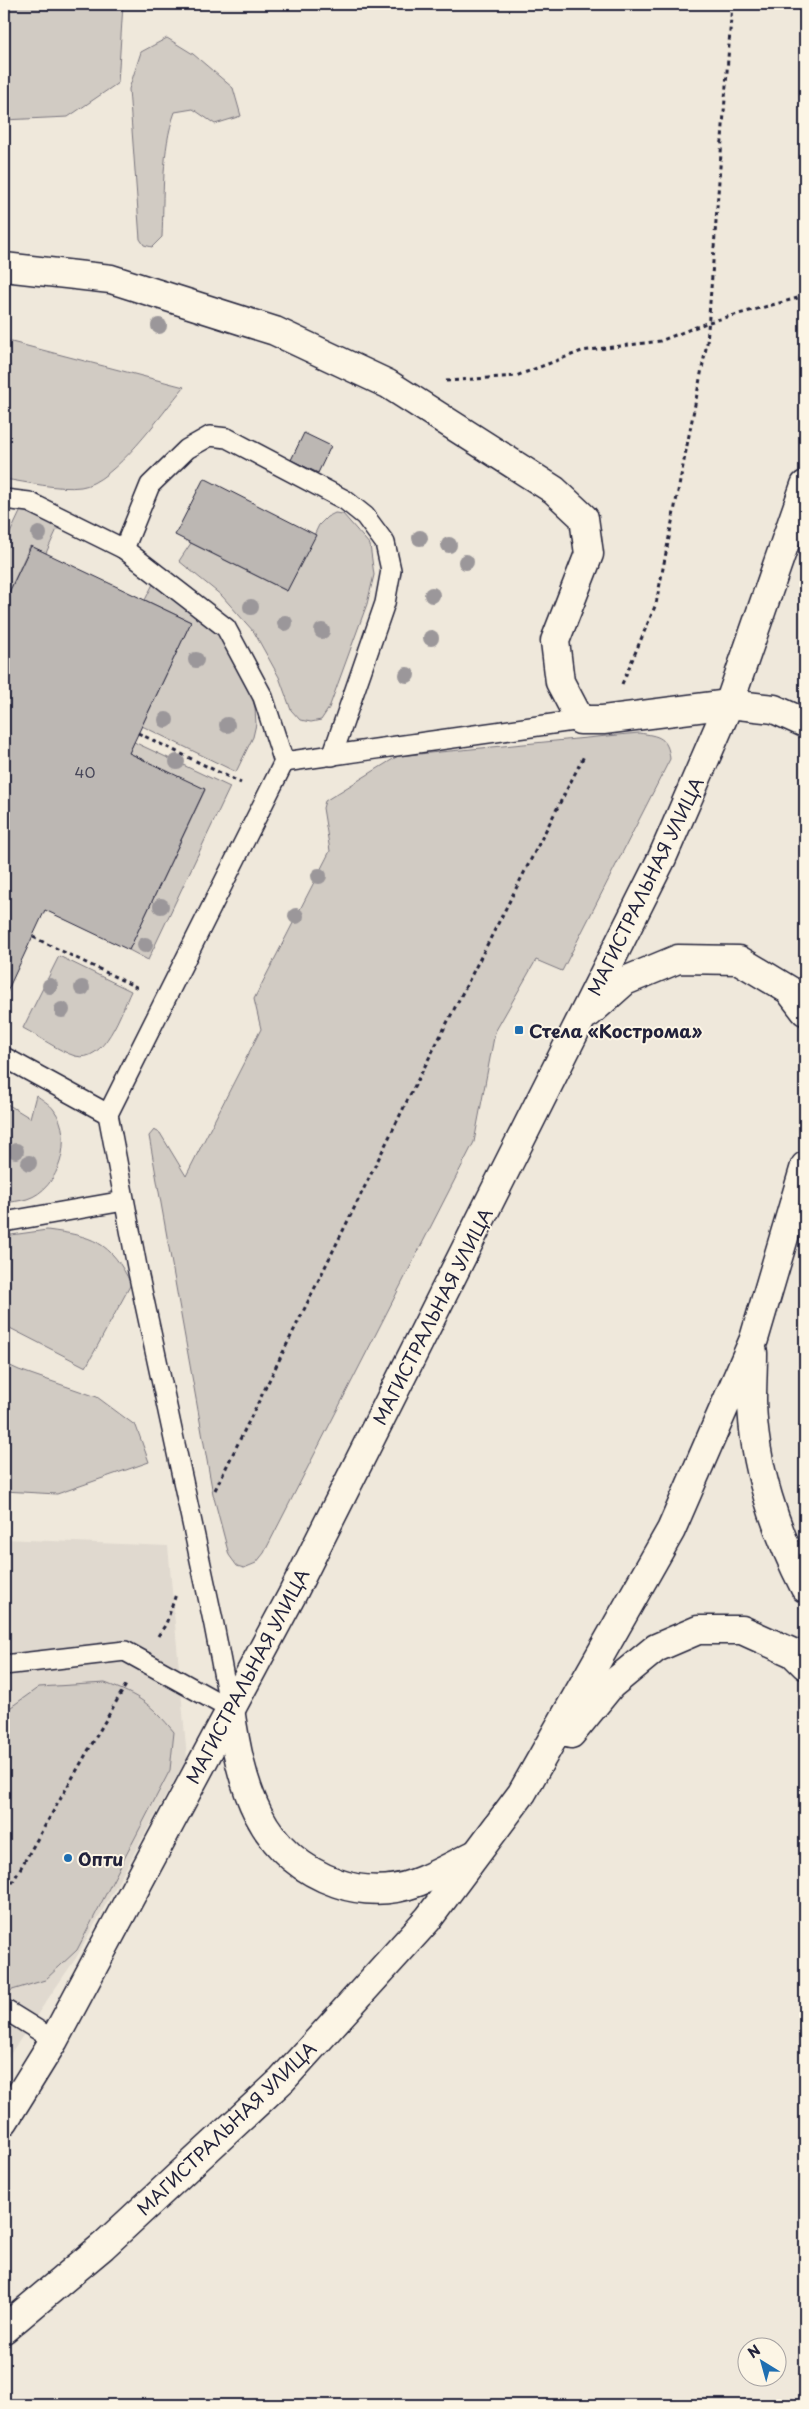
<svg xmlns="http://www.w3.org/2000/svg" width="809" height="2409" viewBox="0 0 809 2409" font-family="'Playpen Sans',sans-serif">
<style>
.built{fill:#e0d9cf}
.green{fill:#d1cbc3;stroke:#7a767f}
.building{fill:#bcb7b3;stroke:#22223b}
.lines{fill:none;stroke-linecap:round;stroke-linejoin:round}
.service-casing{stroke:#22223b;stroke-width:22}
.minor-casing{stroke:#22223b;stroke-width:31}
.trunk-casing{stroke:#22223b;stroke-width:31}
.path{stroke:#22223b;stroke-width:3;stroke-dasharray:4 4;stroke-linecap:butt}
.service{stroke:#fcf5e5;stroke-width:19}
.minor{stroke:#fcf5e5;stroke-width:28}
.trunk{stroke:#fcf5e5;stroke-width:28}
.tree{fill:#9b979a}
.poi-dot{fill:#1f6fb2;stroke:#fcf5e5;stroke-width:2}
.labels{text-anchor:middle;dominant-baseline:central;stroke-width:4;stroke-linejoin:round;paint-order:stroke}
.number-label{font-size:15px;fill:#484759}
.street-label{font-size:18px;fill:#22223b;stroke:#fcf5e5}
.poi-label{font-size:18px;font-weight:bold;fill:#22223b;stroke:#fcf5e5;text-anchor:start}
</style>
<rect width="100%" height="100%" fill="#efe8db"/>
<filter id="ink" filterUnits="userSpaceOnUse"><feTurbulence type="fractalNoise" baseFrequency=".02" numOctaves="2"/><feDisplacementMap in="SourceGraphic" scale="10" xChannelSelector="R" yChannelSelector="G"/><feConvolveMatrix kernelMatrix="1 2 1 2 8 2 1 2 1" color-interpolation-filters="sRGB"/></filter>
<g filter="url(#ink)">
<!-- built -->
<path class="built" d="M4,1539L168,1546L187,1758L76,1958L4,2063Z"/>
<!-- green -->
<g class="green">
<path d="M4,4H123L118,83L68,117L4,120Z"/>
<path d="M167,38L193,54L233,88L241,116L215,124L193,109L175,112C161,150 164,196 162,237L152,247L144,245L140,239L129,89L141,52Z"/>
<path d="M4,340L184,387C162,413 114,483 81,487C59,490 26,482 4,479Z"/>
<path d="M21,510L58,527L46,553L30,546L4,603V546Z"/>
<path d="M335,513L343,514L370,545L374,575L367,604L329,708L321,720L311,722L300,720L291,710L279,677L254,632L222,596L179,561L191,543L287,591L319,525L327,517Z"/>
<path d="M155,580L219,633L250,690L255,708L256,724L253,737L236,772L142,726L191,622L145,600Z"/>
<path d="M639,733C659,736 668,737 670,759L562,971L536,960L495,1032L474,1142L264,1553L256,1563L244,1568L237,1566L229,1555L213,1494L149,1136L154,1130L160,1133L186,1176L261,1029L254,999L330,851L323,808L325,801L398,756Z"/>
<path d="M134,742L230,787L148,960L129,950L205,790L129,753Z"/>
<path d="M59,956L131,991C121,1012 105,1064 75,1056C59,1051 38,1036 23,1028Z"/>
<path d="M36,1095C41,1099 50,1104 54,1110C74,1137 60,1189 27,1199C20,1201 11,1202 4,1203V1102L30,1118Z"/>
<path d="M47,1230C92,1236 111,1241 131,1284L86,1367L4,1325V1236Z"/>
<path d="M4,1363L19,1370L97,1397L136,1426L149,1462L57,1494L4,1491Z"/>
<path d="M105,1683C140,1696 151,1704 174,1732L170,1770L77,1950L45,1980L9,1991L4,1990V1712L39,1687Z"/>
</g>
<!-- building -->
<g class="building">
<path d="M304,433L331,446L318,473L291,460Z"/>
<path d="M204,478L316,535L287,591L175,535Z"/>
<path d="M31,546L191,622L129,753L205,789L129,950L45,910L4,998V603Z"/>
</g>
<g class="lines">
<defs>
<g id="service">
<path d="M4,499L29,502L124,549L226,628L263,697L284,762L108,1114L138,1272L214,1625L230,1709"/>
<path d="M124,549L150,485L187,449L210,436L227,438L345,500L365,516L385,543L391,570L385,603L332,756"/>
<path d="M284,762L580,720"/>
<path d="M4,1057L108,1114"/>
<path d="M4,1222L124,1201"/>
<path d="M4,1665L125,1651L230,1709"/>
<path d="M4,2009L54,2040"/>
</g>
<path id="minor" d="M4,267L111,279L275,331L388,384L554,490L584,518L589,554L555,641L560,682L580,720H603L729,704"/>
<g id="trunk">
<path d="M729,704L774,709L805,723"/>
<path d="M589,1013L625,981L678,959L739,960L789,990L805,1011"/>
<path d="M753,1353C753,1369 752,1384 752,1400C753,1464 776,1532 805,1588"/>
<path d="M230,1709C241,1784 258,1855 337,1883C362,1892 391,1892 415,1883C435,1876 455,1864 474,1855"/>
<path d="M571,1734L611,1685L656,1648L698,1630H742L793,1653L805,1665"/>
<path d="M4,2121L54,2040L292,1595L662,858L729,704L805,485"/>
<path d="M4,2329L103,2246L282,2080L428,1919L522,1793L671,1530L754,1339L805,1166"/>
</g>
</defs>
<!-- service casing -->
<use href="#service" class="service-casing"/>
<!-- minor casing -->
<use href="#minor" class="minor-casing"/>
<!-- trunk casing -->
<use href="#trunk" class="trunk-casing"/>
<!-- path -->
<g class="path">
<path d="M446,381L516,376L582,351L660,341L709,322L805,296"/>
<path d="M4,536L7,529"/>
<path d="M622,684L656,604L707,343L732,4"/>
<path d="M138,733L241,783"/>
<path d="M33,937L140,989"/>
<path d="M215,1490L408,1099L585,754"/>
<path d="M158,1636L166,1624L176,1594"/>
<path d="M4,1897L127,1683"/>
</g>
<!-- service -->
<use href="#service" class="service"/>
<!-- minor -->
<use href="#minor" class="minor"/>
<!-- trunk -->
<use href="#trunk" class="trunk"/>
</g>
<!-- trees -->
<g class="tree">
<circle cx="159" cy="326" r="8"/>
<circle cx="39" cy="534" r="8"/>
<circle cx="420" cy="538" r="8"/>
<circle cx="449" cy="545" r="8"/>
<circle cx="466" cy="562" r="8"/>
<circle cx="432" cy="595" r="8"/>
<circle cx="251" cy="607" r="8"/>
<circle cx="285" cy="623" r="8"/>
<circle cx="322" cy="631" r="8"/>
<circle cx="431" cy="638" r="8"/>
<circle cx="196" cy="660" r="8"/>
<circle cx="407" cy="675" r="8"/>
<circle cx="166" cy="720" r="8"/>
<circle cx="227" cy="725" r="8"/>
<circle cx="177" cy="762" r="8"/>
<circle cx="319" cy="876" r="8"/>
<circle cx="161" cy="906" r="8"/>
<circle cx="296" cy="916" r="8"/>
<circle cx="145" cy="945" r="8"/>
<circle cx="50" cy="986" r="8"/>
<circle cx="82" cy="988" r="8"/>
<circle cx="62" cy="1010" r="8"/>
<circle cx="16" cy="1151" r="8"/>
<circle cx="29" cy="1163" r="8"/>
</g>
</g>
<!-- markers -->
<g class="poi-dot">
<rect x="514" y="1025" width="10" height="10" rx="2.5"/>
<circle cx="68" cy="1858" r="5"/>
</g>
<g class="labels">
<!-- number labels -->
<g class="number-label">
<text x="85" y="771">40</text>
</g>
<!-- street labels -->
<g class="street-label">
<text transform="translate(645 886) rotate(-64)">МАГИСТРАЛЬНАЯ УЛИЦА</text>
<text transform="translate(432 1316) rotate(-63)">МАГИСТРАЛЬНАЯ УЛИЦА</text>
<text transform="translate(247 1676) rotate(-62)">МАГИСТРАЛЬНАЯ УЛИЦА</text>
<text transform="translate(226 2128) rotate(-44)">МАГИСТРАЛЬНАЯ УЛИЦА</text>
</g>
<!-- poi labels -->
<g class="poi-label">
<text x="529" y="1030">Стела «Кострома»</text>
<text x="78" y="1858">Опти</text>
</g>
</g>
<!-- margin -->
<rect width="809" height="2409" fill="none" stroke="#fcf5e5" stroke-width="20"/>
<rect x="10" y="10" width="789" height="2389" fill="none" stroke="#22223b" stroke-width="2" filter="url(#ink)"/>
<!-- north arrow -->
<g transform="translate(762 2362) rotate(323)"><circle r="24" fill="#fcf5e5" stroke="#a5a1a1"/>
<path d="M0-4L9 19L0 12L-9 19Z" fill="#1f6fb2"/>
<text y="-8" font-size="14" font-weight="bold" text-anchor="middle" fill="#22223b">N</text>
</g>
</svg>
